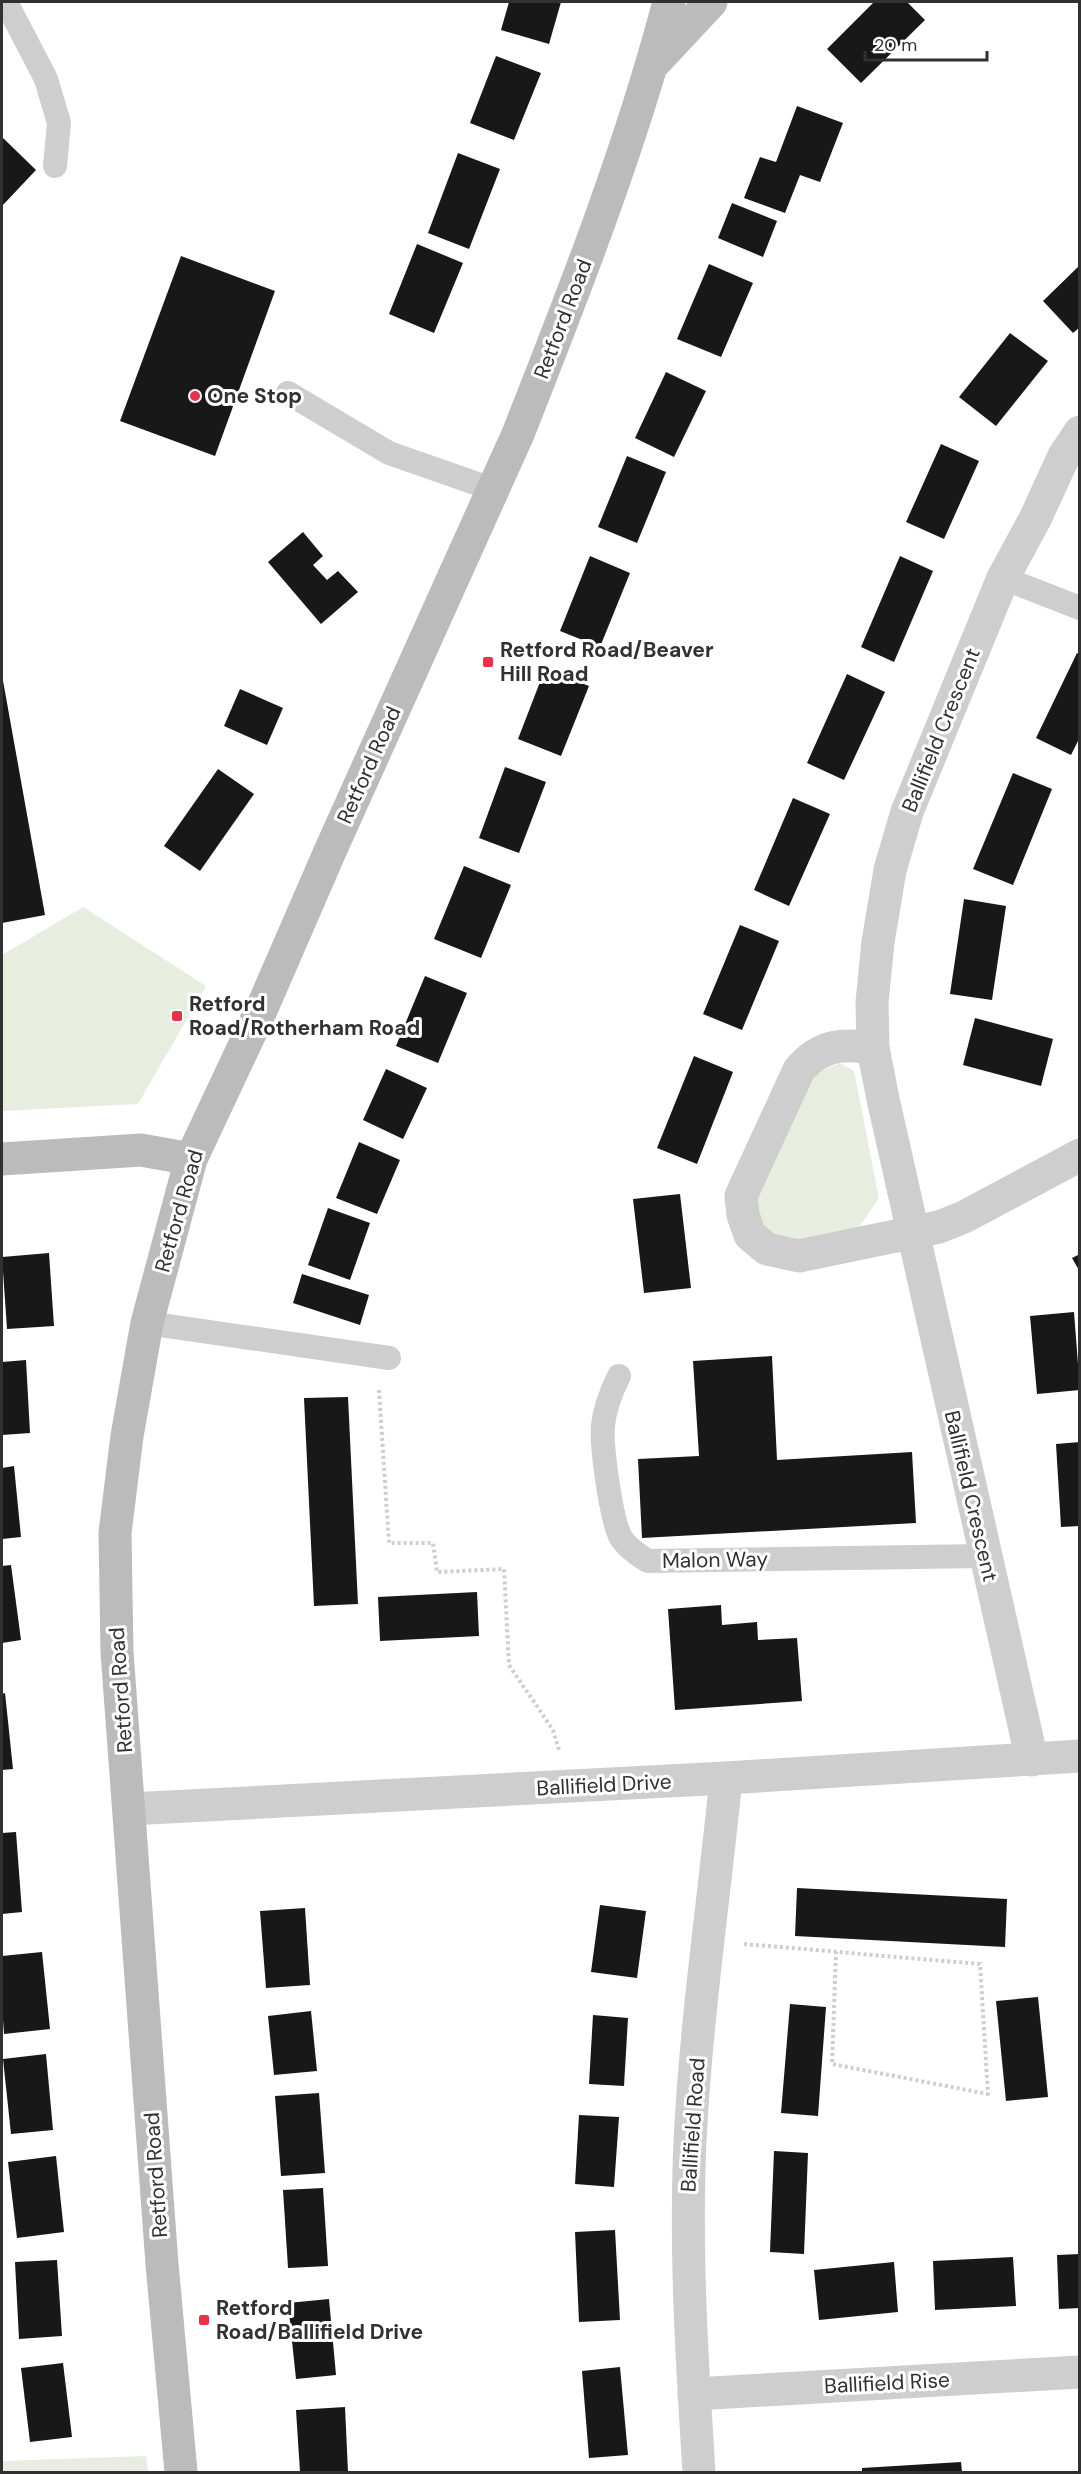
<svg xmlns="http://www.w3.org/2000/svg" width="1081" height="2474" viewBox="0 0 1081 2474" font-family="'DM Sans',sans-serif">
<style>
.green{fill:#e8eedf}
.building{fill:#181818}
.lines{fill:none;stroke-linecap:round;stroke-linejoin:round}
.path{stroke:#cecece;stroke-width:4;stroke-dasharray:3 3;stroke-linecap:butt}
.service{stroke:#cecece;stroke-width:24}
.minor{stroke:#cecece;stroke-width:33}
.secondary{stroke:#bbb;stroke-width:33}
.poi-dot{fill:#ea314a;stroke:#fff;stroke-width:2}
.labels{text-anchor:middle;dominant-baseline:central;stroke-width:6;stroke-linejoin:round;paint-order:stroke}
.street-label{font-size:21px;fill:#313131;stroke:#fff}
.poi-label{font-size:21px;font-weight:bold;fill:#313131;stroke:#fff;text-anchor:start}
</style>
<rect width="100%" height="100%" fill="#fff"/>
<!-- green -->
<g class="green">
<path d="M83,907L206,986L138,1104L2,1111V955Z"/>
<path d="M840,1063L854,1071L879,1198L858,1229L794,1245L774,1235L760,1224L757,1200L816,1073Z"/>
<path d="M146,2456L148,2472H2V2461Z"/>
</g>
<!-- building -->
<g class="building">
<path d="M509,2H561L549,44L501,30Z"/>
<path d="M874,2H907L925,20L861,83L827,49Z"/>
<path d="M496,56L541,73L514,140L470,123Z"/>
<path d="M797,106L843,123L820,182L800,175L785,213L744,198L760,157L776,162Z"/>
<path d="M2,137L36,170L2,206Z"/>
<path d="M458,153L500,169L469,249L428,233Z"/>
<path d="M732,203L777,221L763,257L718,238Z"/>
<path d="M417,244L463,263L434,333L389,314Z"/>
<path d="M181,256L275,291L215,456L120,421Z"/>
<path d="M709,264L753,283L721,357L677,339Z"/>
<path d="M1080,265V327L1073,333L1043,301Z"/>
<path d="M1010,333L1048,361L996,426L959,397Z"/>
<path d="M666,372L706,391L674,457L635,438Z"/>
<path d="M941,444L979,461L944,539L906,522Z"/>
<path d="M627,456L666,472L637,543L598,527Z"/>
<path d="M303,532L323,556L313,565L327,580L338,571L358,592L321,624L268,562Z"/>
<path d="M590,556L630,573L600,647L560,631Z"/>
<path d="M900,556L933,571L894,662L861,647Z"/>
<path d="M1077,653L1080,655V737L1071,755L1036,738Z"/>
<path d="M545,669L589,686L561,756L518,739Z"/>
<path d="M847,674L885,692L844,780L807,763Z"/>
<path d="M2,675L45,915L2,923Z"/>
<path d="M240,689L283,708L267,745L224,726Z"/>
<path d="M505,767L546,782L519,853L479,838Z"/>
<path d="M218,769L254,794L200,871L164,846Z"/>
<path d="M1013,773L1052,789L1013,885L973,869Z"/>
<path d="M793,798L830,814L789,906L754,890Z"/>
<path d="M464,866L511,885L481,958L434,939Z"/>
<path d="M964,899L1006,906L992,1000L950,994Z"/>
<path d="M740,925L779,941L742,1030L703,1014Z"/>
<path d="M425,976L467,993L438,1063L396,1046Z"/>
<path d="M975,1018L1053,1039L1041,1086L963,1065Z"/>
<path d="M694,1056L733,1072L697,1164L657,1148Z"/>
<path d="M386,1069L427,1088L403,1139L363,1120Z"/>
<path d="M359,1142L400,1160L377,1214L336,1198Z"/>
<path d="M680,1194L691,1288L644,1293L633,1199Z"/>
<path d="M328,1208L370,1223L350,1280L308,1265Z"/>
<path d="M49,1253L54,1326L7,1329L2,1257Z"/>
<path d="M1080,1254V1272L1072,1258Z"/>
<path d="M302,1274L369,1295L360,1325L293,1303Z"/>
<path d="M1074,1312L1080,1390L1037,1394L1030,1316Z"/>
<path d="M772,1356L777,1460L912,1452L916,1523L642,1538L638,1459L699,1456L693,1361Z"/>
<path d="M26,1360L30,1433L2,1435V1362Z"/>
<path d="M348,1397L358,1604L314,1606L304,1398Z"/>
<path d="M1080,1442V1526L1061,1527L1056,1444Z"/>
<path d="M14,1466L21,1537L2,1539V1468Z"/>
<path d="M11,1565L21,1640L2,1643V1566Z"/>
<path d="M477,1592L479,1636L380,1641L378,1597Z"/>
<path d="M721,1605L722,1625L757,1622L758,1640L797,1638L802,1701L675,1710L668,1609Z"/>
<path d="M5,1693L13,1769L2,1770V1694Z"/>
<path d="M16,1832L22,1912L2,1914V1833Z"/>
<path d="M797,1888L1007,1899L1005,1947L795,1936Z"/>
<path d="M600,1905L646,1911L637,1978L591,1972Z"/>
<path d="M305,1908L310,1985L266,1988L260,1911Z"/>
<path d="M42,1952L50,2029L4,2034L2,2006V1956Z"/>
<path d="M1038,1997L1048,2097L1006,2101L996,2001Z"/>
<path d="M790,2004L826,2007L818,2116L781,2113Z"/>
<path d="M311,2011L317,2071L274,2075L268,2016Z"/>
<path d="M593,2015L628,2018L624,2086L589,2084Z"/>
<path d="M46,2054L53,2130L11,2134L3,2059Z"/>
<path d="M319,2093L325,2173L281,2176L275,2096Z"/>
<path d="M579,2115L619,2117L614,2187L575,2184Z"/>
<path d="M774,2151L808,2153L804,2254L770,2252Z"/>
<path d="M56,2156L64,2232L17,2238L8,2162Z"/>
<path d="M323,2188L328,2266L288,2268L283,2190Z"/>
<path d="M615,2230L620,2320L579,2322L575,2232Z"/>
<path d="M1080,2254V2308L1059,2309L1057,2255Z"/>
<path d="M1013,2257L1016,2306L935,2310L933,2261Z"/>
<path d="M57,2260L62,2336L19,2339L15,2262Z"/>
<path d="M894,2262L898,2312L819,2320L814,2270Z"/>
<path d="M329,2299L336,2375L296,2379L288,2303Z"/>
<path d="M63,2363L72,2437L30,2442L21,2368Z"/>
<path d="M620,2367L628,2455L589,2458L582,2371Z"/>
<path d="M345,2407L348,2472H300L296,2410Z"/>
<path d="M961,2462L962,2472H862V2468Z"/>
</g>
<g class="lines">
<!-- path -->
<g class="path">
<path d="M379,1390L389,1543H433L437,1572L504,1569L509,1665L553,1730L559,1750"/>
<path d="M744,1944L980,1964L988,2094L832,2064L836,1952"/>
</g>
<!-- service -->
<g class="service">
<path d="M6,2L46,79L59,123L55,166"/>
<path d="M288,393L389,453L492,489"/>
<path d="M1003,578L1080,608"/>
<path d="M147,1323L389,1358"/>
<path d="M619,1376C611,1392 605,1407 603,1425C601,1446 611,1517 620,1536C626,1547 638,1555 648,1561L984,1556"/>
</g>
<!-- minor -->
<g class="minor">
<path d="M873,1048C842,1043 820,1045 799,1070L741,1196L743,1215L750,1235L767,1249L799,1256L939,1227L964,1217L1080,1155"/>
<path d="M1032,1760L883,1099L873,1048L872,1002L878,942L890,870L907,812L1003,578L1035,519L1064,456L1080,432"/>
<path d="M129,1809L726,1778L1080,1756"/>
<path d="M694,2394L1080,2372"/>
<path d="M699,2472C692,2362 685,2251 690,2141C696,2020 714,1899 726,1778"/>
</g>
<!-- secondary -->
<g class="secondary">
<path d="M656,61L711,2"/>
<path d="M2,1159L141,1150L191,1159"/>
<path d="M181,2472L162,2264L117,1652L115,1533L127,1436L147,1323L191,1159L262,1008L331,849L518,434C574,292 630,150 669,2"/>
</g>
</g>
<!-- markers -->
<g class="poi-dot">
<circle cx="195" cy="396" r="6"/>
<rect x="482" y="656" width="12" height="12" rx="3"/>
<rect x="171" y="1010" width="12" height="12" rx="3"/>
<rect x="198" y="2314" width="12" height="12" rx="3"/>
</g>
<g class="labels">
<!-- street labels -->
<g class="street-label">
<text transform="translate(563 319) rotate(-69)">Retford Road</text>
<text transform="translate(941 730) rotate(-68)">Ballifield Crescent</text>
<text transform="translate(369 765) rotate(-66)">Retford Road</text>
<text transform="translate(179 1211) rotate(-74)">Retford Road</text>
<text transform="translate(971 1496) rotate(77)">Ballifield Crescent</text>
<text transform="translate(715 1560) rotate(-1)">Malon Way</text>
<text transform="translate(121 1690) rotate(-94)">Retford Road</text>
<text transform="translate(604 1785) rotate(-3)">Ballifield Drive</text>
<text transform="translate(693 2125) rotate(-86)">Ballifield Road</text>
<text transform="translate(156 2175) rotate(-94)">Retford Road</text>
<text transform="translate(887 2383) rotate(-3)">Ballifield Rise</text>
</g>
<!-- poi labels -->
<g class="poi-label">
<text x="207" y="396">One Stop</text>
<text x="500" y="650">Retford Road/Beaver<tspan x="500" dy="24">Hill Road</tspan></text>
<text x="189" y="1004">Retford<tspan x="189" dy="24">Road/Rotherham Road</tspan></text>
<text x="216" y="2308">Retford<tspan x="216" dy="24">Road/Ballifield Drive</tspan></text>
</g>
</g>
<!-- border -->
<rect width="1081" height="2474" fill="none" stroke="#313131" stroke-width="6"/>
<!-- scale -->
<path d="M865 51v9h122v-9" fill="none" stroke="#313131" stroke-width="3"/>
<text x="874" y="51" font-size="18" fill="#313131" stroke="#ffffff" stroke-width="4.5" paint-order="stroke">20 m</text>
</svg>
